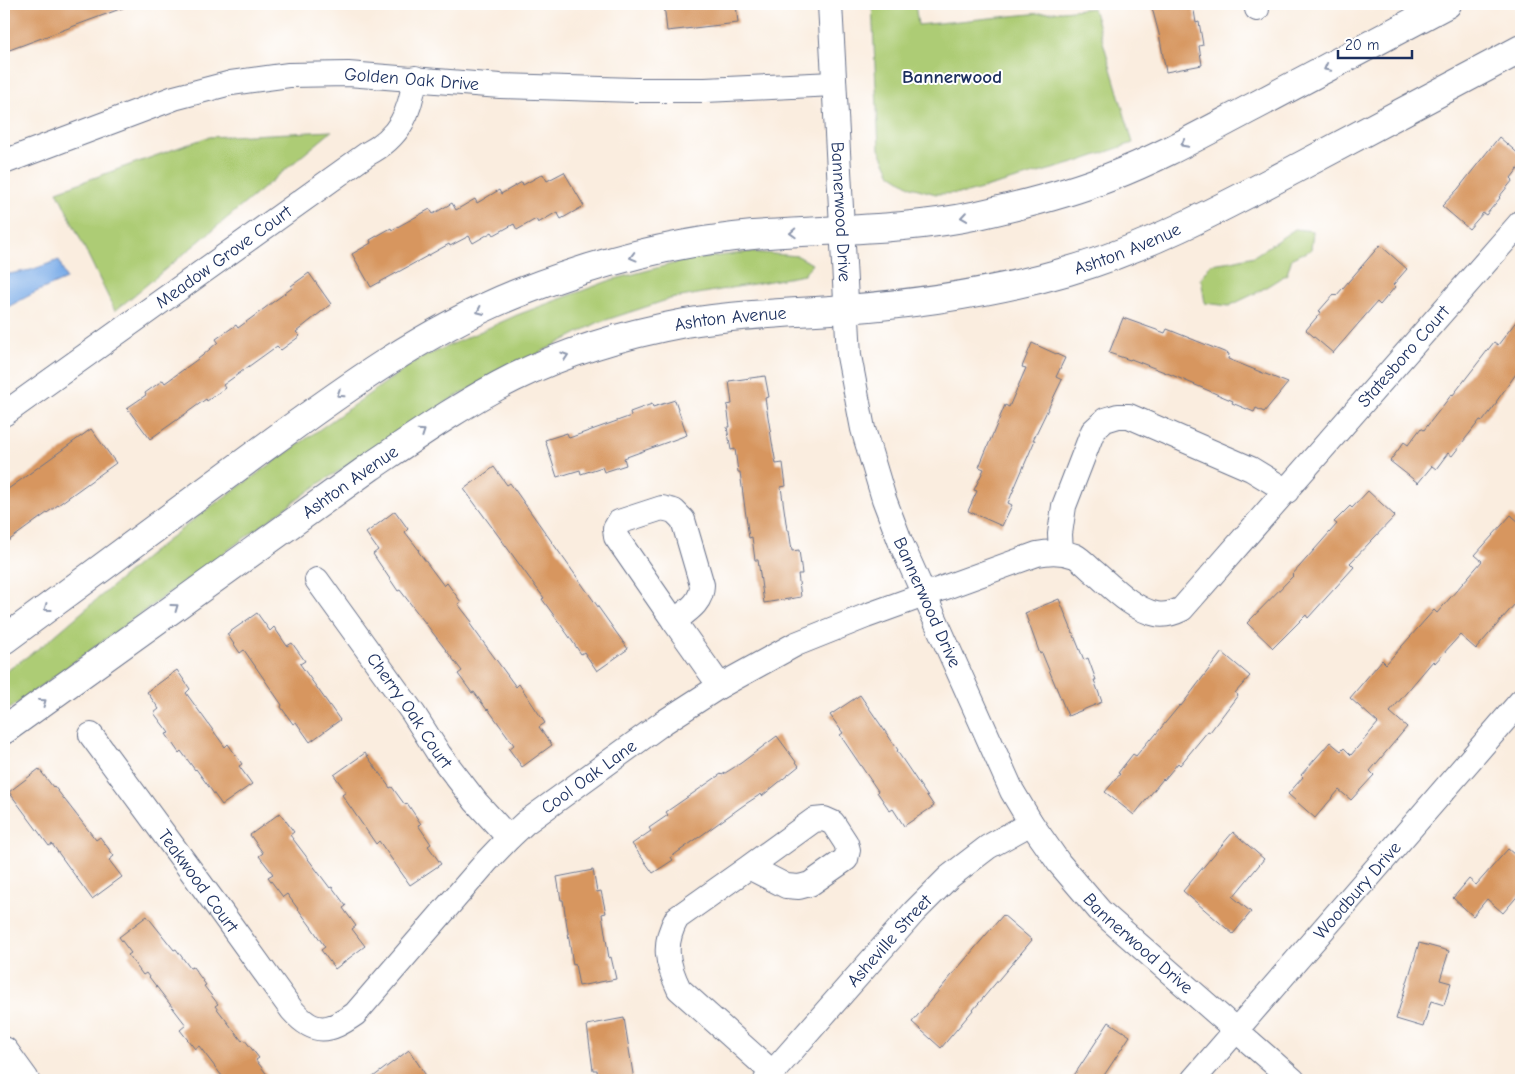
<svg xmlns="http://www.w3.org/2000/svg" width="1525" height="1084" viewBox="0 0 1525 1084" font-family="'Comic Neue',sans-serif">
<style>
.green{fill:#adcc74;stroke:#647e69}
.water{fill:#7dade8;stroke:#4c6ea3}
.building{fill:#d7965e}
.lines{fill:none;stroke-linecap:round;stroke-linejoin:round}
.minor-casing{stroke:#69728b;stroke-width:26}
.major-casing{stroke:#69728b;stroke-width:30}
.minor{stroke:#fff;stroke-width:24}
.major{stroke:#fff;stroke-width:28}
.oneway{stroke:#8d97ae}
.labels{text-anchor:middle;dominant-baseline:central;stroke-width:4;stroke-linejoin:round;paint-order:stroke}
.street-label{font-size:18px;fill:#1b2f5e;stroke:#fff}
.neighbourhood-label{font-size:19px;font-weight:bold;fill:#1b2f5e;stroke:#fff}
</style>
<rect width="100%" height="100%" fill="#fff"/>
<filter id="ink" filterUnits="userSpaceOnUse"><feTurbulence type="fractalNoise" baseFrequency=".02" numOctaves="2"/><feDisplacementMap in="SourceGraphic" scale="10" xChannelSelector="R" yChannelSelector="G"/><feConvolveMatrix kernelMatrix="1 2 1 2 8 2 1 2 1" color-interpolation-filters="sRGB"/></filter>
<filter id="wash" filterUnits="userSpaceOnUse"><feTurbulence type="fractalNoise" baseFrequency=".0096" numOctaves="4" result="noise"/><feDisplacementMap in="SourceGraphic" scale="20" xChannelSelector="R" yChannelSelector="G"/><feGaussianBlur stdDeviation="1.12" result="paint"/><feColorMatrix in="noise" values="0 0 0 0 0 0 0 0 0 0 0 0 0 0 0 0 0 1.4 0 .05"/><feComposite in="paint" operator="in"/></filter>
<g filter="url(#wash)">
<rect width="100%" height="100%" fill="#faeddf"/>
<!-- green -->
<g class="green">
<path d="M872,4H915L918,25L1093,8L1133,143L1074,163L967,193L936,194L911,187L891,174L879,149Z"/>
<path d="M332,131L115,311L57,191L208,137Z"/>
<path d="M1295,229L1313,231L1311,250L1292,258L1287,274L1258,292L1229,306L1205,303L1201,279L1211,264L1232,261L1254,256Z"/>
<path d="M750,252L798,256L812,264L804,275L670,299L597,323L453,398L320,483L4,713V673L46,643L145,558L202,513L417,360L517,315L611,280L687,260Z"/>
</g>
<!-- water -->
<path class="water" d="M59,260L66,279L36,292L4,309V275L31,270Z"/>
<g id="blocks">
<!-- building -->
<g class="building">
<path d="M4,4H128V6L4,52Z"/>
<path d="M664,4H736L738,23L667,31Z"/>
<path d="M1151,4H1193L1196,23L1199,22L1203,45L1199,46L1202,65L1166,72L1159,34Z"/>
<path d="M1499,137L1521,156V165L1511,178L1513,180L1499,197L1500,198L1486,215L1483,213L1469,229L1442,206L1458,189Z"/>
<path d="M564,172L584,206L561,219L557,212L538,223L536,219L517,230L514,224L494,235L492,232L473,243L469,236L450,246L449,244L371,287L352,254L371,243L370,240L391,228L392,230L430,209L433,214L452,203L456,210L475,199L477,203L499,190L501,194L522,182L523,185L543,174L547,181Z"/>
<path d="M1380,245L1407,269L1393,285L1395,287L1380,305L1377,302L1333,353L1306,330L1321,312L1319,311L1334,294L1336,296Z"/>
<path d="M309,273L331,304L296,332L300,336L281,350L277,346L223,385L225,388L207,401L206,399L188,412L150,439L127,408L146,395L145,393L163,380L165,383L202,356L218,342L216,339L236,325L238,328L292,288L291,286Z"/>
<path d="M1521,315V367L1496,402L1497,403L1483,421L1480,420L1452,456L1448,453L1436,469L1432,466L1418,483L1390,461L1404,442L1408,445L1421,428L1424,430L1452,394L1453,395L1494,342L1498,345Z"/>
<path d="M1123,318L1165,333L1167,329L1229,354L1228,359L1288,383L1264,412L1256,408L1254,412L1232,403L1233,401L1172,375L1131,359L1130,360L1109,353Z"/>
<path d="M1032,343L1065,358L1056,377L1062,380L1033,440H1035L1008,503L1012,505L1002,526L968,511L977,491L974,490L984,469L979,467L1005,405L1009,407L1026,368L1022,367Z"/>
<path d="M765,376L769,397L765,398L772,442L776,464L783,463L786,486L781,487L787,530H789L792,551L799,550L802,574H798L801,597L764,603L758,560H755L752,537L749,538L740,472H738L735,449L731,450L727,427H730L727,405L732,404L729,381Z"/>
<path d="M675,400L687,435L624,458L626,465L604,472L602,467L581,474L580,470L557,477L545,440L567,433L569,438L631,416L630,412L652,404L653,407Z"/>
<path d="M91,429L116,463L4,544V492Z"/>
<path d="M494,467L507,485L510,483L628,649L597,671L584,652L581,654L568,635L542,599L544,598L464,489Z"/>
<path d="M1368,491L1395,516L1350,563L1354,567L1308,618L1306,615L1273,648L1247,623L1293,576L1292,575L1337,524L1334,522L1350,506L1352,508Z"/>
<path d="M395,511L408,529L405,532L419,550L418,551L444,586L447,583L461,602L458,604L472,622L470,624L516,687L519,684L545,723L539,727L552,745L522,767L509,749L514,745L488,709L487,710L474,692L472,693L458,674L462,671L400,590L398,591L373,554L378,550L366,533Z"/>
<path d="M1511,515L1521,524V597L1476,649L1460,635L1435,663L1433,661L1390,712L1407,727L1370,771L1374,775L1351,800L1339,790L1315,818L1288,794L1303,777L1301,775L1330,742L1341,751L1344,748L1351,755L1378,723L1350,698L1382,660L1386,664L1434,610L1437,613L1482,561L1475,555Z"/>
<path d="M1059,599L1084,660L1088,658L1096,680H1094L1102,702L1068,716L1042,653L1040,654L1025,613Z"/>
<path d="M257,613L270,631L274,627L287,646L292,643L305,661L300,664L340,720L310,742L296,722L293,724L281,707L282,705L244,650L240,653L227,634Z"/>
<path d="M1222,652L1250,676L1235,693L1238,695L1210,732L1208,731L1180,765L1178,763L1164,780L1163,779L1134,815L1105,792L1120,774L1118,773L1133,754L1136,756L1150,739L1151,740L1180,705L1181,706Z"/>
<path d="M177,670L190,689L186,693L225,747L228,744L242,764L239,766L252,784L222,805L196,769L195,770L181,751L179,753L166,734L169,733L154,713L159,709L147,692Z"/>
<path d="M860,695L898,750L897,751L934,806L904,826L893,809L890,811L877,792L878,791L840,735L843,733L830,715Z"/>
<path d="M777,736L799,766L762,796L761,794L744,805L671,857L673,860L653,873L632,844L651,831L649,828L668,815L666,812L721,774L722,775L741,763Z"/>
<path d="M365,753L390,788L392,787L405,805L407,803L421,824L418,825L431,844L428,846L441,864L410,885L379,841L376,844L342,795L346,792L334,775Z"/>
<path d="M39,769L53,787L54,786L96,840L100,837L114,856L109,860L122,877L92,899L52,844L49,846L9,792Z"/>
<path d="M280,813L294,832L290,835L330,888L332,887L346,906L343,908L356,926L352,929L365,946L335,969L321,950L325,947L312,928L287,894L283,897L268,877L273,874L259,856L263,853L250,835Z"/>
<path d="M1233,832L1264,859L1233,897L1251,912L1233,934L1183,891Z"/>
<path d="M1508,849L1521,860V892L1503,913L1487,899L1473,916L1453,898L1469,879L1476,885Z"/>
<path d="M593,870L597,892L601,891L606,913L602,914L609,958L611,957L616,979L579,986L575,964L573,965L563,900H561L557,877Z"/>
<path d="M1003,915L1032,940L941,1048L912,1022Z"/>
<path d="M147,916L174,950L176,949L190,968L193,967L206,985L204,986L218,1004L215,1006L242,1041L244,1039L259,1058L256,1060L271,1080H225L199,1046L195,1049L180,1030L186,1025L146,973L143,975L128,955L131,953L119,937Z"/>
<path d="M1419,943L1449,951L1440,980L1451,983L1444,1005L1431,1001L1423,1027L1396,1019Z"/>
<path d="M624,1018L634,1080H598L597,1070H593L587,1025Z"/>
<path d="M1109,1022L1130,1036L1101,1080H1071Z"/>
<path d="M409,1050L429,1080H369Z"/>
</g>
</g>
</g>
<g filter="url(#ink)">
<use href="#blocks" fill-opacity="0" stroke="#69728b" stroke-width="1"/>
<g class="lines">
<defs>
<g id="minor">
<path id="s1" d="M830,4L849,356L863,429L884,499L900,541L1012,791L1031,823L1059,863L1100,911L1293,1080"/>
<path d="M1256,4L1257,9"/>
<path id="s2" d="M4,162L174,98L231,83L289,75L348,74L500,86L635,90H705L834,84"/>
<path id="s3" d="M4,414L367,154C400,137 410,113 415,78"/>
<path d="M662,508L674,511L683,520L702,585C702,603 687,611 674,621L616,537L615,529L619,522Z"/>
<path d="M1061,552L1060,534L1064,506L1093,431L1105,420L1118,416H1129L1251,469L1287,491"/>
<path id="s4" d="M317,580L413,713L439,754L476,802L509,838"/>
<path d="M674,621L720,686"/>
<path id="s5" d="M91,735L214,902L292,1010C315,1036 329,1032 355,1014L487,861L509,838L525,823L664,722L720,686L796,644L866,616L1037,554C1051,551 1062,551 1075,556C1081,559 1087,566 1093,571C1111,586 1132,609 1156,614C1165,616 1174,613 1182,609L1521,222"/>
<path d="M749,867L814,820L824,819L833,823L846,843L848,850L846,859L810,884L799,887L786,886L749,867L677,918C662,944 667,964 679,989L773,1073"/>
<path id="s6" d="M766,1080L914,912L949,877L988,847L1031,823"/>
<path id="s7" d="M1193,1080L1521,701"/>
</g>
<g id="major">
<path d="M4,640C88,578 172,515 257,453C339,393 423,331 518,293C592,264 673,242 753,235C828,229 904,231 978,215C1023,205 1067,194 1110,177C1160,158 1207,131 1255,106C1319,72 1383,38 1447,4"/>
<path id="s8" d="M4,730L370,467C416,436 463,403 513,378C566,352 626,334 685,323C739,314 792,313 846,309C921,303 996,292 1068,271C1150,247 1225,206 1301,166C1374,127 1448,88 1521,49"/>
<path d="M4,1051L25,1080"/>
</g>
</defs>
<!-- minor casing -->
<use href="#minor" class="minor-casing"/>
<!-- major casing -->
<use href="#major" class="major-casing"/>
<!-- minor -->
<use href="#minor" class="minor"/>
<!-- major -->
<use href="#major" class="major"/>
</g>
<!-- one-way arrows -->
<defs><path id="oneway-chevron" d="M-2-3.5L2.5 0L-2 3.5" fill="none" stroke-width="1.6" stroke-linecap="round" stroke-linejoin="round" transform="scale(1.25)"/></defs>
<g class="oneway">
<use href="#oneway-chevron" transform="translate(1327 68) rotate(152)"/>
<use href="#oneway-chevron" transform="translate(1184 144) rotate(152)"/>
<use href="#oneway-chevron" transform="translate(964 217) rotate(172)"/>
<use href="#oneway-chevron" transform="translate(793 233) rotate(177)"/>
<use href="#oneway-chevron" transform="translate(633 257) rotate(165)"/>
<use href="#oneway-chevron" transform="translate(480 311) rotate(155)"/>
<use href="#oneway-chevron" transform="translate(565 356) rotate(-18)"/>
<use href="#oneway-chevron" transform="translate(340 394) rotate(147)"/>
<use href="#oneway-chevron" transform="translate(422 432) rotate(-34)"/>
<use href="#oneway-chevron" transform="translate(175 607) rotate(-36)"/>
<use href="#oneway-chevron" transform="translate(47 608) rotate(144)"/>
<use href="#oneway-chevron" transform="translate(43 702) rotate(-36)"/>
</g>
</g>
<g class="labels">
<!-- street labels -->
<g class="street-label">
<text stroke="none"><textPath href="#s2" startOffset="422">Golden Oak Drive</textPath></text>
<text stroke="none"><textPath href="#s1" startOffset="208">Bannerwood Drive</textPath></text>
<text stroke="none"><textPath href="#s8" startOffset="1251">Ashton Avenue</textPath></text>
<text stroke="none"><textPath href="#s3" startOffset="270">Meadow Grove Court</textPath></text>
<text stroke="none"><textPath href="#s8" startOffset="846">Ashton Avenue</textPath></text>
<text stroke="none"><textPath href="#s5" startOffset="1754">Statesboro Court</textPath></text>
<text stroke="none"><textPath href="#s8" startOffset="426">Ashton Avenue</textPath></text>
<text stroke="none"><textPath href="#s1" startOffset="612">Bannerwood Drive</textPath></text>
<text stroke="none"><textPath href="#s4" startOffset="160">Cherry Oak Court</textPath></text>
<text stroke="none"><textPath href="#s5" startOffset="748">Cool Oak Lane</textPath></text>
<text stroke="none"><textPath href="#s5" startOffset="181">Teakwood Court</textPath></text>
<text stroke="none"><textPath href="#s7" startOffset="251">Woodbury Drive</textPath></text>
<text stroke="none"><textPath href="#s6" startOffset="186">Asheville Street</textPath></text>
<text stroke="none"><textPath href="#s1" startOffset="1018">Bannerwood Drive</textPath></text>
</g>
<!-- neighbourhood labels -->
<g class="neighbourhood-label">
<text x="952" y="77">Bannerwood</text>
</g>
</g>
<!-- margin -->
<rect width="1525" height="1084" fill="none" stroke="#fff" stroke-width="20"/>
<!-- scale -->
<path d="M1338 50v8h74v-8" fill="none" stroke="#1b2f5e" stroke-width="2.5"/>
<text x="1345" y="50" font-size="15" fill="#1b2f5e" stroke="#ffffff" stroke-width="4" paint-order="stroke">20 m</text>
</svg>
